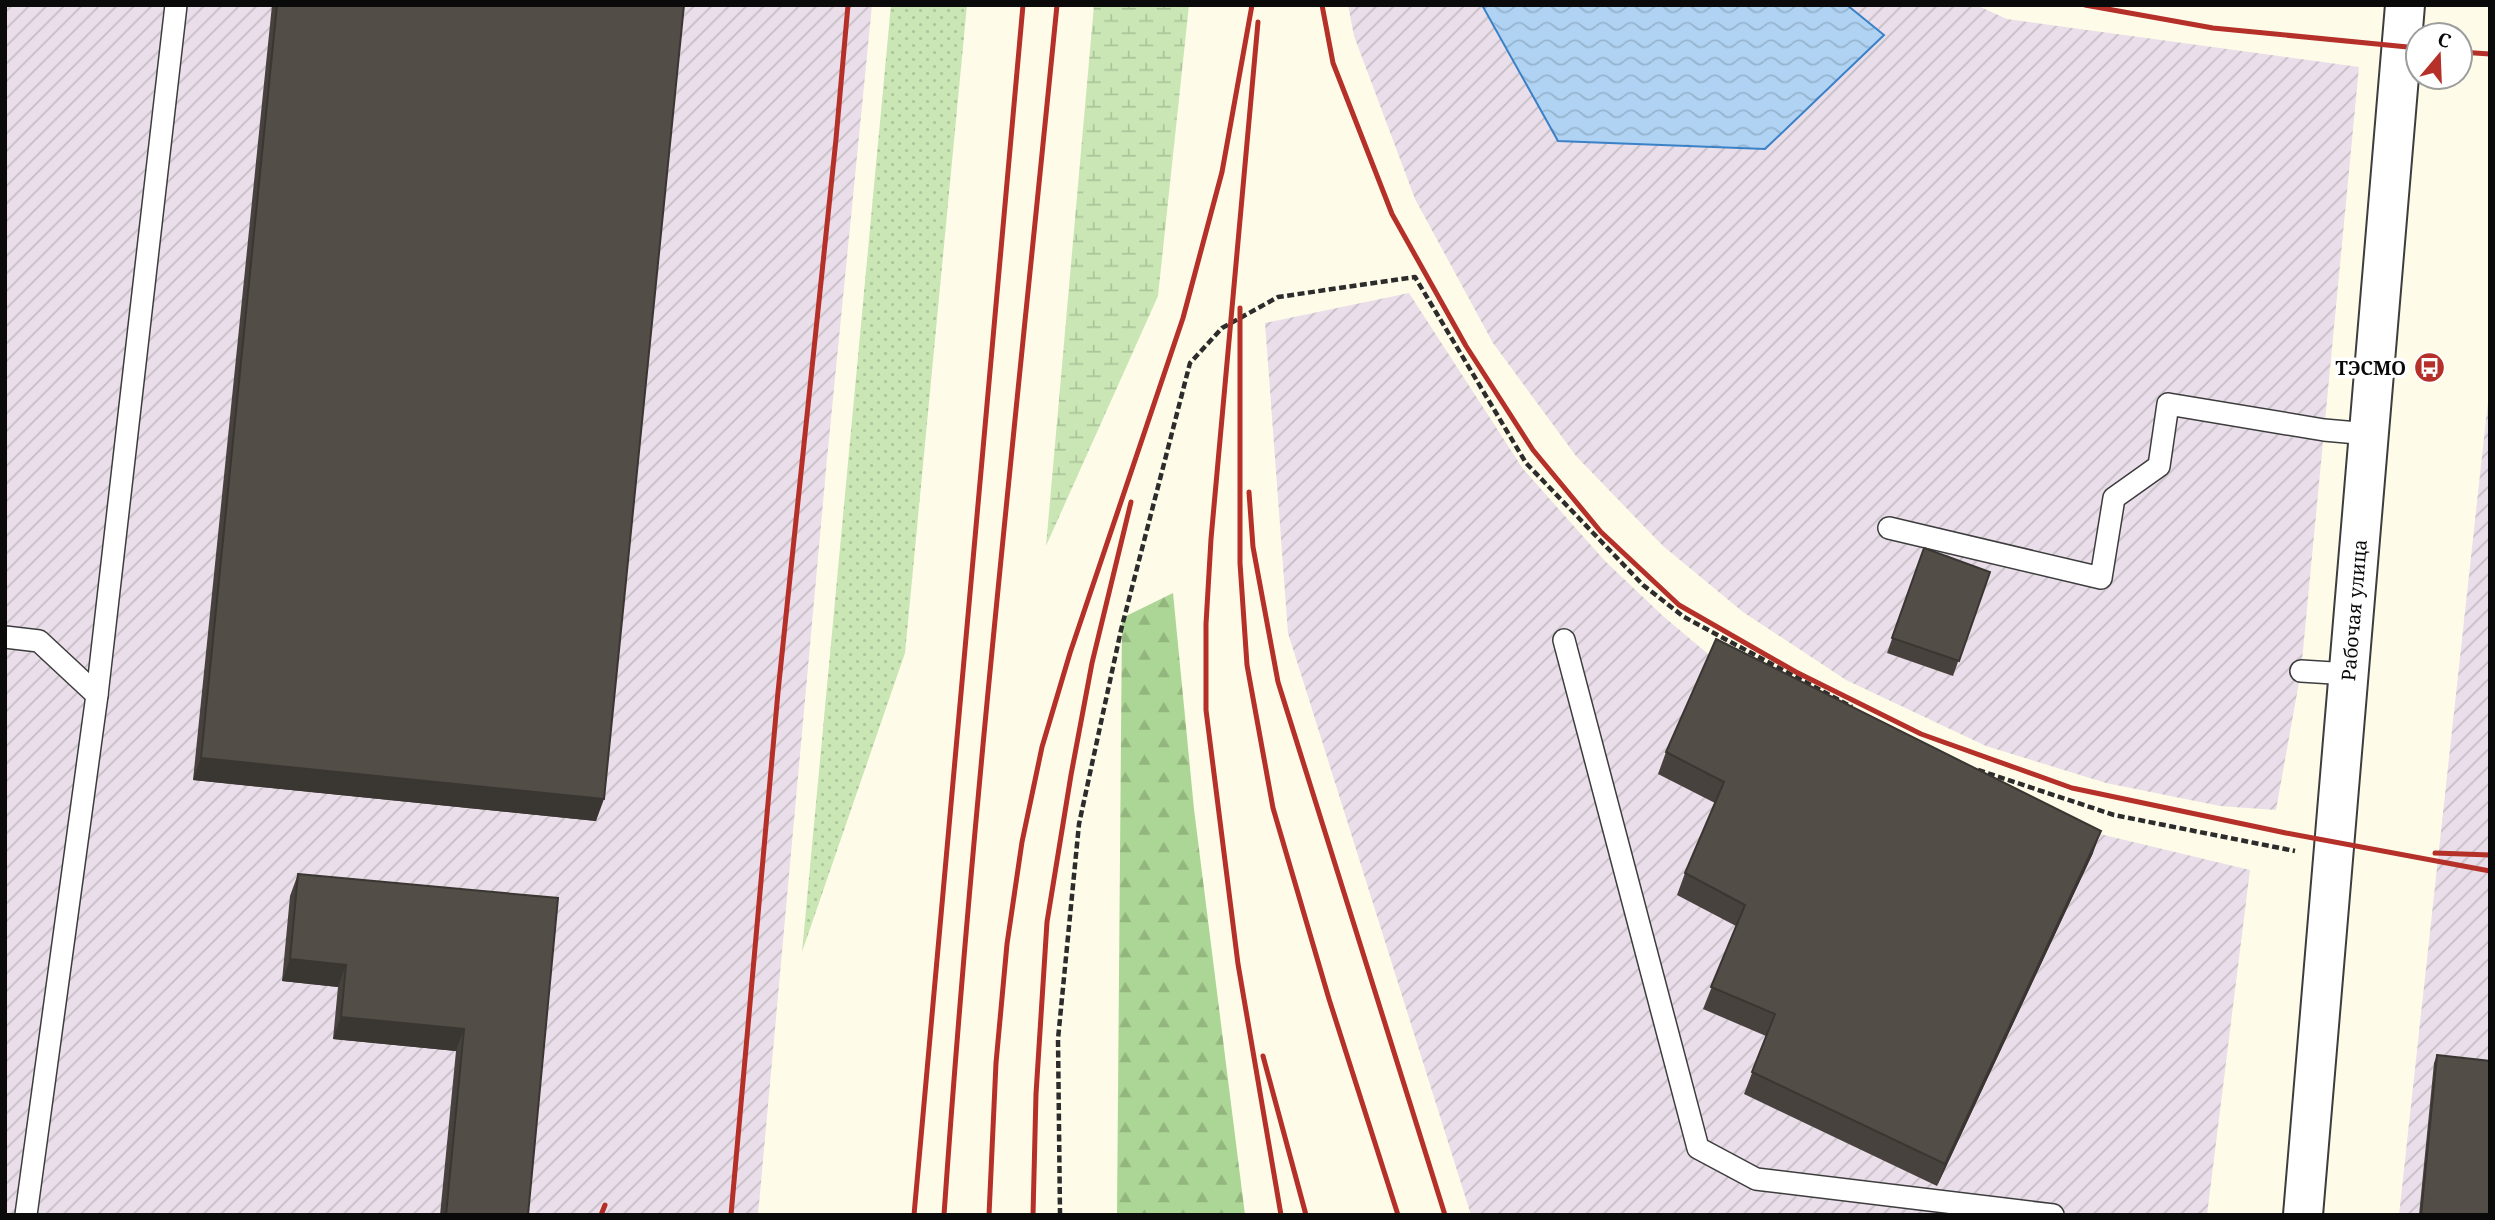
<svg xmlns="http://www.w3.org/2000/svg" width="2495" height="1220" viewBox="0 0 2495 1220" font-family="'Noto Serif',serif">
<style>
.industrial{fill:url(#industrial-furrows)}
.grass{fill:url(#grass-dots)}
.forest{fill:url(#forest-firs)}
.wetland{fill:url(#wetland-marsh)}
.water{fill:url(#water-waves);stroke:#3a81c7;stroke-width:2}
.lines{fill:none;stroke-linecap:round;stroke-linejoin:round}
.service-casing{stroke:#3d3d3d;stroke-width:24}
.tertiary-casing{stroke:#3d3d3d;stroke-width:42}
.path{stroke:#2c2c2c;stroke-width:4.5;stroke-dasharray:7 3.5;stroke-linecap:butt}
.service{stroke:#fff;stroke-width:21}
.tertiary{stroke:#fff;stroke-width:38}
.rail{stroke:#b43029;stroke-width:5}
.wall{fill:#47423d}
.shaded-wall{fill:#3a3632}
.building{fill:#534d47;stroke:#3a3632;stroke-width:2}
.labels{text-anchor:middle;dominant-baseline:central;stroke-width:7;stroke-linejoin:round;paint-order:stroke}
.poi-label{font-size:19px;font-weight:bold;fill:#0a0a0a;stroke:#fff;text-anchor:end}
.street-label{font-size:19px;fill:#0a0a0a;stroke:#fff}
</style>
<defs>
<pattern id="industrial-furrows" width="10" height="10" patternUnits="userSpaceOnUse" patternTransform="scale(1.75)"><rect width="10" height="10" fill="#e9dee9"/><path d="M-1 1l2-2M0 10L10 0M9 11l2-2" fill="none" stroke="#c6bdc6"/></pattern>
<pattern id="grass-dots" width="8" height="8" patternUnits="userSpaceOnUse" patternTransform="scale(1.75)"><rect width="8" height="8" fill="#cae6b5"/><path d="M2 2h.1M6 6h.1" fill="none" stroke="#acc49a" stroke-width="1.8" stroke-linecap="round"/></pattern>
<pattern id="forest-firs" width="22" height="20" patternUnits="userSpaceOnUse" patternTransform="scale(1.75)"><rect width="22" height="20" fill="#acd695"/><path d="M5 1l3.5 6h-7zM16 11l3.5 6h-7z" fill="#93b67f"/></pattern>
<pattern id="wetland-marsh" width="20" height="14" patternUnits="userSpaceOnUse" patternTransform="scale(1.75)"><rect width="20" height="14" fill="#cae6b5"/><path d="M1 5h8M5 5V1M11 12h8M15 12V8" fill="none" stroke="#acc49a"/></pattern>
<pattern id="water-waves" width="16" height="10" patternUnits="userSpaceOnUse" patternTransform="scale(1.75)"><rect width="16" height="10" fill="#b0d3f3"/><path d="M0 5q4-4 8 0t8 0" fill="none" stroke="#96b4cf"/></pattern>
</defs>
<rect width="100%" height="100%" fill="#fefce9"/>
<!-- industrial -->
<g class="industrial">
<path d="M5,5H872L827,459L758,1215H5Z"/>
<path d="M1348,5H1976L2007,19L2359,67L2301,671L2276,810L2220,806L2106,783L1986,746L1846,680L1743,612L1663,546L1576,456L1493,343L1415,199L1354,36Z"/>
<path d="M1409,293L1523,469L1605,561L1663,616L1714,659L1948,775L2104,835L2250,870L2207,1215H1471L1288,633L1265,323Z"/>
<path d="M2490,383V1215H2399Z"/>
</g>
<!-- grass -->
<path class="grass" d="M891,5H967L905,653L802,952Z"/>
<!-- forest -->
<path class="forest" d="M1173,593L1194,809L1245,1215H1117L1122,618Z"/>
<!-- wetland -->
<path class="wetland" d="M1094,5H1189L1158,296L1046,546Z"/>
<!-- water -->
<path class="water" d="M1482,5H1847L1884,35L1765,149L1558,141Z"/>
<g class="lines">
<defs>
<g id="service">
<path d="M1889,528L2101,578L2114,498L2159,466L2168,404L2324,430L2369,434"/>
<path d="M5,637L39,641L97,695"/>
<path d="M1564,640L1698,1148L1756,1179L2053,1215"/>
<path d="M2301,671L2349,674"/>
<path d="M26,1215L97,695L176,5"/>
</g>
<g id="tertiary">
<path id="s1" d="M2303,1215L2405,5"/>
</g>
</defs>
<!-- service casing -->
<use href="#service" class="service-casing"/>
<!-- tertiary casing -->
<use href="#tertiary" class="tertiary-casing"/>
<!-- path -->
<g class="path">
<path d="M1978,770L2114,815L2295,851"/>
<path d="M1060,1215L1058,1039L1079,824L1121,630L1190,363L1222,328L1278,297L1415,277L1526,463L1643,585L1684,617L1852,707"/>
</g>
<!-- service -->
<use href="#service" class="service"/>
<!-- tertiary -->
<use href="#tertiary" class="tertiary"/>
<!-- rail -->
<g class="rail">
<path d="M1322,5L1333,63L1392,214L1466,346L1533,450L1601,532L1679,605L1796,672L1921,734L2072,788L2286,833L2490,871"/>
<path d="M2085,5L2213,28L2418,48"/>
<path d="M1258,22L1211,539L1206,624V710L1238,964L1281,1215"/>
<path d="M2460,52L2490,54"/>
<path d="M1240,308V563L1247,665L1273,808L1329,999L1398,1215"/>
<path d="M1249,492L1253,547L1278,682L1445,1215"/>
<path d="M2435,853L2490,855"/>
<path d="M1263,1056L1306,1215"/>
<path d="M601,1215L605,1205"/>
<path d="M731,1215L778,692L836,139L848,5"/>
<path d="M914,1215L1023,5"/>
<path d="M944,1215C972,811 1017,408 1057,5"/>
<path d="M989,1215L996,1063L1007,944L1022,842L1042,747L1070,653L1183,318L1222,172L1252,5"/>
<path d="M1033,1215L1036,1094L1047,922L1071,775L1092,663L1131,502"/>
</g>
</g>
<!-- wall -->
<g class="wall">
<path d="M272,5H684L596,821L193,780Z"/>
<path d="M1924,548L1990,572L1953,676L1887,653Z"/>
<path d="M1666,752L2093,853L1937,1186L1744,1094L1766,1036L1703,1009L1736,926L1677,895L1685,873L1715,803L1658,774Z"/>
<path d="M298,874L558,898L528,1215H440L456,1051L333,1039L338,987L282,981L290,896Z"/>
<path d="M2437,1055L2490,1215H2419L2434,1063Z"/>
</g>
<!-- shaded-wall -->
<g class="shaded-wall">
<path d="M201,758L604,799L596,821L193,780Z"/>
<path d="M2101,831L2093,853L1937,1186L1945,1164Z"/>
<path d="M290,959L346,965L338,987L282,981Z"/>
<path d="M341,1017L464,1029L456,1051L333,1039Z"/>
</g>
<!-- building -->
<g class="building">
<path d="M277,5H684L604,799L201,758Z"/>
<path d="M1924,548L1990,572L1959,661L1892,638Z"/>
<path d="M1716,639L2101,831L1945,1164L1752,1072L1775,1014L1711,987L1745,905L1685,873L1724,782L1666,752Z"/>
<path d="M298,874L558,898L528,1215H446L464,1029L341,1017L346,965L290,959Z"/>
<path d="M2437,1055L2490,1061V1215H2421Z"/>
</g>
<!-- icons -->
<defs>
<symbol id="bus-disc" viewBox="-11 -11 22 22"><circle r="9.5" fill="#b43029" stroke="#fff"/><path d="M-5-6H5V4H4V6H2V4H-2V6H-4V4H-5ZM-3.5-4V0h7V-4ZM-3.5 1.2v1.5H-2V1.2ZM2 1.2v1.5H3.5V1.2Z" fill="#fff"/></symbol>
</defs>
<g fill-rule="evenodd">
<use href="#bus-disc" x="2412" y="350" width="35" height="35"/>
</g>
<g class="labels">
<!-- poi labels -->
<g class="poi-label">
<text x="2406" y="368">ТЭСМО</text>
</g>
<!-- street labels -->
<g class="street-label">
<text stroke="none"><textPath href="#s1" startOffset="607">Рабочая улица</textPath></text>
</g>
</g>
<!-- border -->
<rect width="2495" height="1220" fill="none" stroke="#0a0a0a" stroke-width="14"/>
<!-- north arrow -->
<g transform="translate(2439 56) rotate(19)"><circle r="33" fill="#ffffff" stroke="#9d9d9d" stroke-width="2"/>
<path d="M0-5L12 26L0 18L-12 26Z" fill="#b43029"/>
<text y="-10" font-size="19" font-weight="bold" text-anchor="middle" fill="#0a0a0a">С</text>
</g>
</svg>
